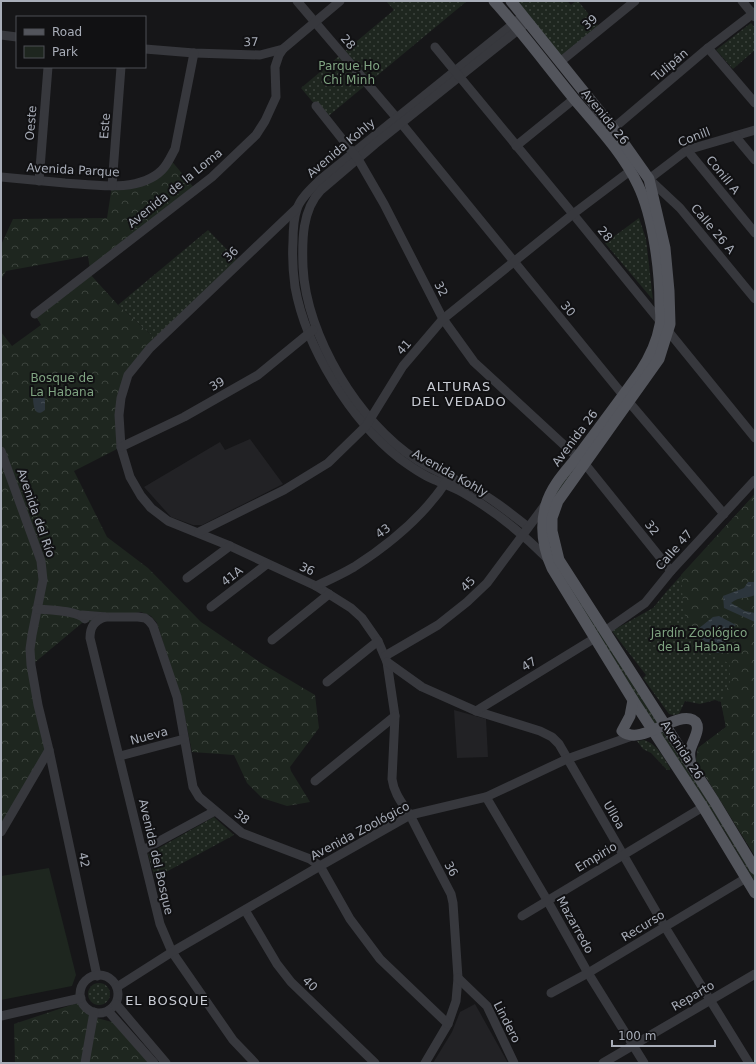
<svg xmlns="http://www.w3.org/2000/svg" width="756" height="1064" viewBox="0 0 756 1064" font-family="'DejaVu Sans',sans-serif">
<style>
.built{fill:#222225}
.green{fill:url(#green-dots)}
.forest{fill:url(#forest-crowns)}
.pitch{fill:#1e261f}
.water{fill:url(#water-ripples)}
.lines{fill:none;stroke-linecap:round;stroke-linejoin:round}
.minor{stroke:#37383d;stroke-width:9}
.major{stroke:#53555c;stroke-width:11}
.labels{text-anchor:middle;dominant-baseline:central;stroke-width:4;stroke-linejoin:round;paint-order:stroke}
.street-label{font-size:12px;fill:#a8adb8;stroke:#111113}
.park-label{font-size:12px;fill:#7fa381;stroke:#111113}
.neighbourhood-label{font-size:13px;letter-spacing:1px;fill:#c9ccd4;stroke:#111113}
</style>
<defs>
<pattern id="green-dots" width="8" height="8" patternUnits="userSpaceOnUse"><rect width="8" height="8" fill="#1e261f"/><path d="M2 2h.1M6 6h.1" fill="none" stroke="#3c433d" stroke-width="1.8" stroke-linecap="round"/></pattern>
<pattern id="forest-crowns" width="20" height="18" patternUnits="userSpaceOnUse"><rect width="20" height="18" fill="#1e261f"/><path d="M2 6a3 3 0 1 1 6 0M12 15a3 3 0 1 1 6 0" fill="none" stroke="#3c433d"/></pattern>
<pattern id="water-ripples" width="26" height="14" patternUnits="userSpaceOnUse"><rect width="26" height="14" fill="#2c353c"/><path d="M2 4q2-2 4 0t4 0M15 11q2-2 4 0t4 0" fill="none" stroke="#485056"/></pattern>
</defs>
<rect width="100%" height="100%" fill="#161618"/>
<!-- built -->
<g class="built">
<path d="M250,439L283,484L202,525H193L171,517L144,487L220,442L225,450Z"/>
<path d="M454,710L486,719L488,757L457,758Z"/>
<path d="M475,1004L508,1063H433L452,1032L460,1012Z"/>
</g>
<!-- green -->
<g class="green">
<path d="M386,1H467L326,118L301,88L394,10Z"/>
<path d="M518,1H567L571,5L576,1H578L601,29L560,62L514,5Z"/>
<path d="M751,23L755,28V50L733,69L716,50Z"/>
<path d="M639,218L646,239L653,300L605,243Z"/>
<path d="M208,230L240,263L158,341L118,305Z"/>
<path d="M624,400L625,401L555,498L549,515L548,527L550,545L556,562L660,725L656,727L557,569C543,544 544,514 558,489Z"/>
<path d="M755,494V856L696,761L698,748L726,727L721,702L715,700L700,704L685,701L679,714L673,715L669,714L643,678L646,675L612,631L653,608L667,591Z"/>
<path d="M662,729L755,876V882L722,827L659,730Z"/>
<path d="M644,740C657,744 663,757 670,768V770H667L651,753L643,749L637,741Z"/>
<path d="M214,817L234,835L155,878L148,854Z"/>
<circle cx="99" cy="994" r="11"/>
</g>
<!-- forest -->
<g class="forest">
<path d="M170,159L195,189L90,270L88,256L6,271L1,280V245L13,219L107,218L112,186L149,178Z"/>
<path d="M90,274L118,305L158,341L128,375L121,398V447L74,471L107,537L148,568L201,622L261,663L315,695L319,728L290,767L291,771L310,802L287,806L262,798L247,783L234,755L192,752L181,698L157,623L151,616L141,612L82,623L33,664L49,750L1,832V332L12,346L41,325L35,314Z"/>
<path d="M755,494V856L696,761L698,748L726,727L721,702L730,682V664C720,659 708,654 700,646C682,631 683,597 681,575Z"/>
<path d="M77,1003L93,1017L116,1023L151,1063H15L14,1024Z"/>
</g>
<!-- pitch -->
<path class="pitch" d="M49,868L76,975L72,986L1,1000V876Z"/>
<!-- water -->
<g class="water">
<path d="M39,392L43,394L45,400V410C34,419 33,404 33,396Z"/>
<path d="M748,582H755V595C746,599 740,596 731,603L745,611L755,613V622L724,608L723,596L744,588Z"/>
<path d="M719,616L736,625L727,632V640L732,647L726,653H716C711,643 704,643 697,635L698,629L713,617Z"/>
</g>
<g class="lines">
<!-- minor -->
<g class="minor">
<path d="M297,1L401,123L623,395L724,514"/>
<path d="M742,1L755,17"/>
<path d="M523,16L321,179C313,187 300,198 297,209C293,220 293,231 293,242C292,257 293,272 295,287C306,348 351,420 399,458C410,466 422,475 435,480C444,484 453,487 462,492C494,510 522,533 548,559"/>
<path d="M528,22L375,144L321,190C302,210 302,240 303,267C306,336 359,423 417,460C433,471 451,477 469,486C490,497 509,512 528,527"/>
<path d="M1,35L17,37"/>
<path d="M435,47L573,214L755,438"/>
<path d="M708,48L755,103"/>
<path d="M145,49L194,53L260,55L283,49L340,1"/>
<path d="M560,62L635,1"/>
<path d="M316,106L358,159L384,204L443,319L474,362L577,457"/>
<path d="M755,130L687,150L649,179L680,208L755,299"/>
<path d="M609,132L708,48L755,12"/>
<path d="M735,136L755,160"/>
<path d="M516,146L574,99"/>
<path d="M687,150L755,233"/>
<path d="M1,177C22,179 44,181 65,183C95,185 139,193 162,170C168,164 171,156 175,149L194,53"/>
<path d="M39,181L48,67"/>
<path d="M112,186L121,67"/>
<path d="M297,208L150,348L128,375L121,398L119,415L121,447L130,477L141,496L151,508L168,521L230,546L316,586L351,608L362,618L378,641L387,662L395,716L392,779C394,794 403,804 411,817C424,843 438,869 451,894L453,903L458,978L456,1001L448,1024L425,1063"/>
<path d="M35,314L212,177L256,135L265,121L276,97L275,67L279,55L283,49"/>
<path d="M121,447L184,417L258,375L313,330"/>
<path d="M1,451L41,561L43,580L32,635L30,649L31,665L38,705L49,750L97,976"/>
<path d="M585,464L671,571"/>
<path d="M199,532L284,490L328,463L366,426L403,366L443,319L573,214L630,171"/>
<path d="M187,578L230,546"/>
<path d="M316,586C329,580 342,574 354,567C390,544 425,515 448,479"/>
<path d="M211,607L267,564"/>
<path d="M37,609C49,610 77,610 85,619"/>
<path d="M82,615L106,617H138L145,618L149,621L153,626L177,697L193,787L199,797L242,833L310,859L320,866L350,919L380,959L448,1024"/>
<path d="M105,617C94,621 90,627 90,638L160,924L172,952L233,1040L255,1063"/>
<path d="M605,631L645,603L671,571L755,480"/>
<path d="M272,640L329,594"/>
<path d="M385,656L438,625L467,602L487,583L545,505"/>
<path d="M387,662L422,687L476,711L540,731L552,737L559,744L665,927L749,1063"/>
<path d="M327,682L378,641"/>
<path d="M476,711L595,638"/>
<path d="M120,756L184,739"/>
<path d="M315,781L395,716"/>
<path d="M486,797L547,900L588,973L644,1063"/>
<path d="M1,832L49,750"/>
<path d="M143,850L215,811"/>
<path d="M245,910L277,964L291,982L375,1063"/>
<path d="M522,916L703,807"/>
<circle cx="99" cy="994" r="19"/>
<path d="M458,978L487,1006L514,1063"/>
<path d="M117,987L172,952L320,866L410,815L486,797L567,759L632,736"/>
<path d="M551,993L588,973L746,878"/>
<path d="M116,1004L166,1063"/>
<path d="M108,1011L154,1063"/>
<path d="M1,1016L81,998"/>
<path d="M85,1063L94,1012"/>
<path d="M603,1063L755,974"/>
</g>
<!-- major -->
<g class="major">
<path d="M494,1C523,33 548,67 575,100C597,126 623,153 638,185C653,216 660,269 660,304C660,311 662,318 660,325C657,342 650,357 640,372C620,400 599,428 578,456C566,471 551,486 546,505C540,526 543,548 552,568L633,700L703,807L755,893"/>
<path d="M511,1L613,128L649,179L665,248L669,291L670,324L659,359L558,501L552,518V531L559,560L714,801L755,869"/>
<path d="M633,700L630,716L622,731C641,747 675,711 693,720C704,726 691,743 690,751C689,756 690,759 691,764"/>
</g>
</g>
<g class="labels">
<!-- street labels -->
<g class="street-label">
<text transform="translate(590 22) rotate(-39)">39</text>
<text transform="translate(251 42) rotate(-1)">37</text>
<text transform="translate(348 42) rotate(50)">28</text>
<text transform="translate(670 65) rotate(-40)">Tulipán</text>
<text transform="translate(605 117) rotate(51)">Avenida 26</text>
<text transform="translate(31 123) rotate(-85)">Oeste</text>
<text transform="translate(105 126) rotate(-86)">Este</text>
<text transform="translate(694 137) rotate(-21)">Conill</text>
<text transform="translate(341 148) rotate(-40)">Avenida Kohly</text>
<text transform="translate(73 170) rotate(3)">Avenida Parque</text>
<text transform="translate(723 175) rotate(51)">Conill A</text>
<text transform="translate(175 188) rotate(-39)">Avenida de la Loma</text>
<text transform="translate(713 229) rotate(50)">Calle 26 A</text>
<text transform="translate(605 234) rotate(51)">28</text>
<text transform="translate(231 254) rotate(-44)">36</text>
<text transform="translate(441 289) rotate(63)">32</text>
<text transform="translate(568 309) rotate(51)">30</text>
<text transform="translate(404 347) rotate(-49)">41</text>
<text transform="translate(217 384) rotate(-30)">39</text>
<text transform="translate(575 438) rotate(-53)">Avenida 26</text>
<text transform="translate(450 473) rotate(29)">Avenida Kohly</text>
<text transform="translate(36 513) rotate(71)">Avenida del Río</text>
<text transform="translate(652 528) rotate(52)">32</text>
<text transform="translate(383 531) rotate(-36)">43</text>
<text transform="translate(674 550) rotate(-49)">Calle 47</text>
<text transform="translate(307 569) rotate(25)">36</text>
<text transform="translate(232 576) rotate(-38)">41A</text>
<text transform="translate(468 584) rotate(-45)">45</text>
<text transform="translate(529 664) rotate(-32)">47</text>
<text transform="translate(149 736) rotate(-15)">Nueva</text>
<text transform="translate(682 750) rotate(57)">Avenida 26</text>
<text transform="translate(614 815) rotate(60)">Ulloa</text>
<text transform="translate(242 817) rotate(37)">38</text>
<text transform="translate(360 831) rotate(-28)">Avenida Zoológico</text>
<text transform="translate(156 857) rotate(77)">Avenida del Bosque</text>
<text transform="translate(596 857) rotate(-31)">Empirio</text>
<text transform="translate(84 860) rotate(78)">42</text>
<text transform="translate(451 869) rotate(62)">36</text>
<text transform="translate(575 925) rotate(61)">Mazarredo</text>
<text transform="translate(643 926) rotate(-31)">Recurso</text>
<text transform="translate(310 984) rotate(44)">40</text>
<text transform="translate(693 996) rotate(-30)">Reparto</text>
<text transform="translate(507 1022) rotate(63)">Lindero</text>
</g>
<!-- park labels -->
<g class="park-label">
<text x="349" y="66">Parque Ho<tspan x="349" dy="14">Chi Minh</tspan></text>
<text x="62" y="378">Bosque de<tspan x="62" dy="14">La Habana</tspan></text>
<text x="699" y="633">Jardín Zoológico<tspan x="699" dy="14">de La Habana</tspan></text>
</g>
<!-- neighbourhood labels -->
<g class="neighbourhood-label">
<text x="459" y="386">ALTURAS<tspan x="459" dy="15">DEL VEDADO</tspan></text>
<text x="167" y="1000">EL BOSQUE</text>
</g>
</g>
<!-- border -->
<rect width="756" height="1064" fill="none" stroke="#a8adb8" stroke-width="4"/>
<!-- legend -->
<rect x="16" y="16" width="130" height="52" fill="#111113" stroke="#4d4f55"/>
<rect x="24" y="29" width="20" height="6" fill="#53555c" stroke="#4d4f55"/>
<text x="52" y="36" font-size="12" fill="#a8adb8">Road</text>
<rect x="24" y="46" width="20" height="12" fill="#1e261f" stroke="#4d4f55"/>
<text x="52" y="56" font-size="12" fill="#a8adb8">Park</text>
<!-- scale -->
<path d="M612 1040v6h103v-6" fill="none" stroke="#a8adb8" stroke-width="2"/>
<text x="618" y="1040" font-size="12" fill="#a8adb8" stroke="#111113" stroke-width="3" paint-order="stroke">100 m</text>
</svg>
